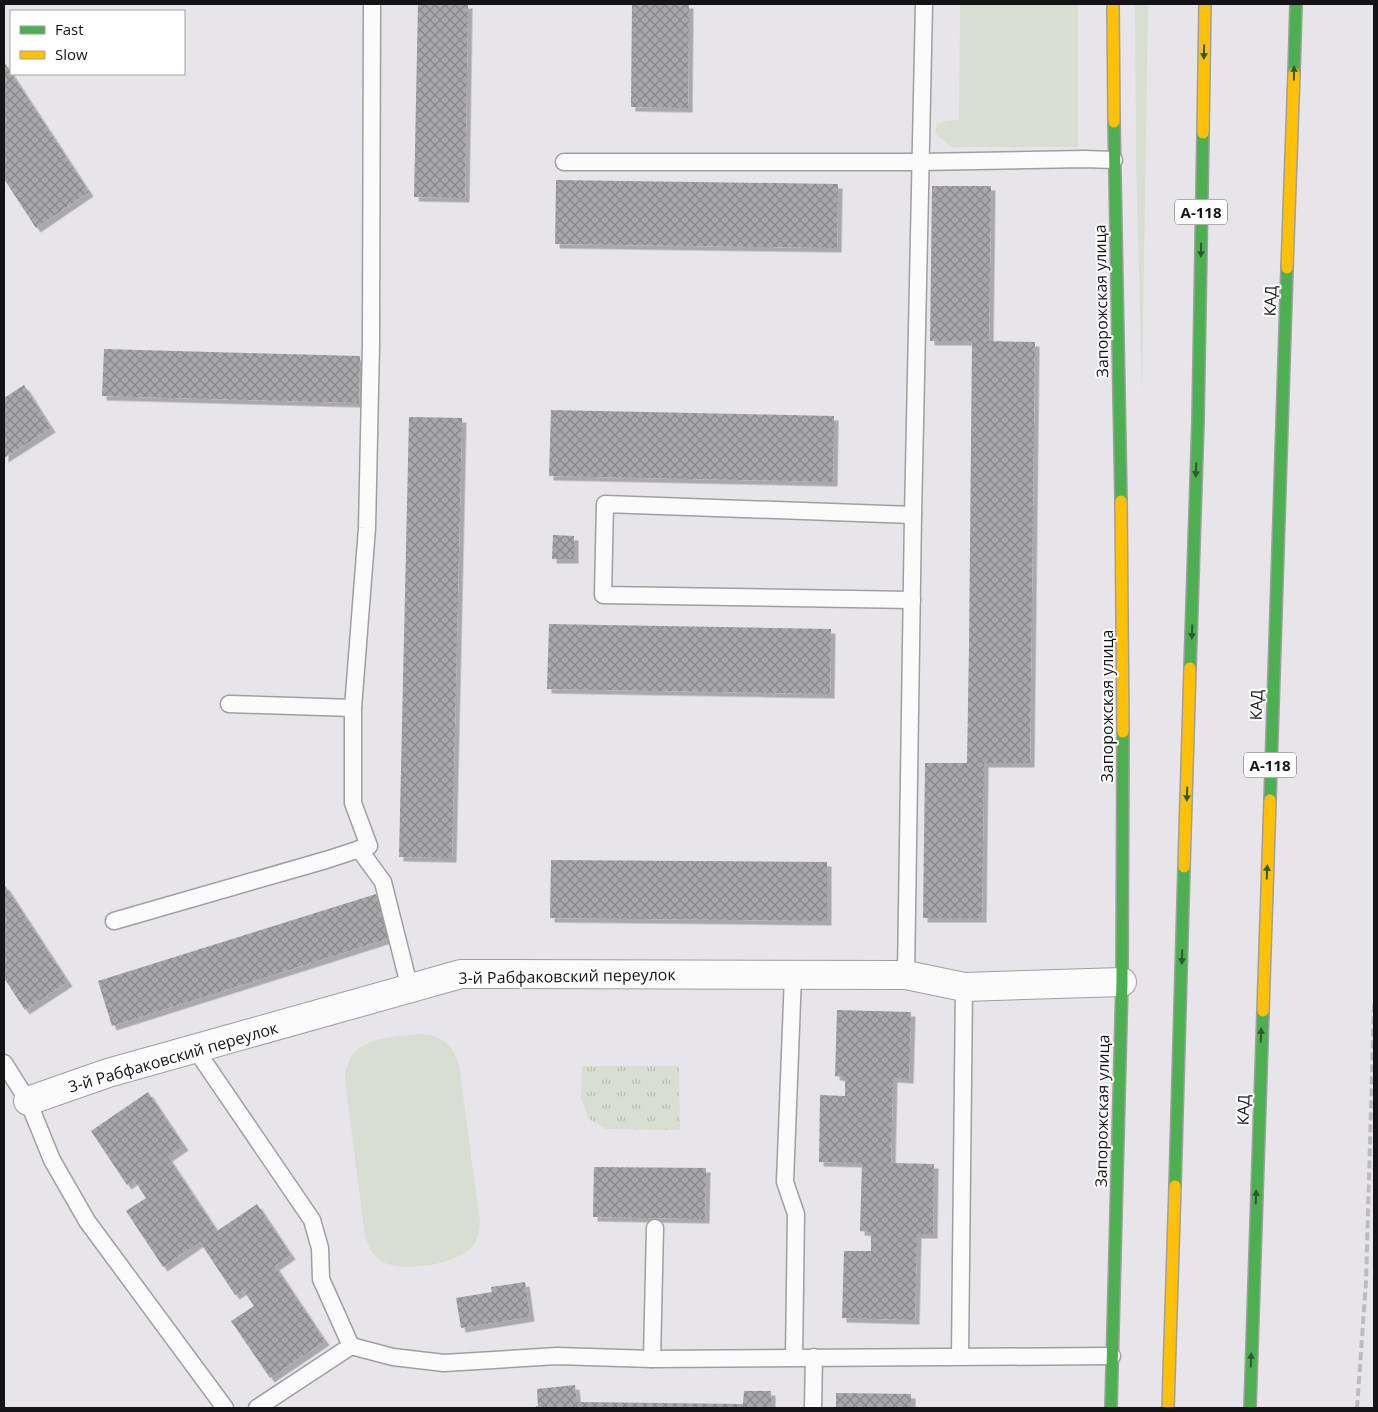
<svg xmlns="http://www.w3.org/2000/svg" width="1378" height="1412" viewBox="0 0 1378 1412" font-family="'Open Sans',sans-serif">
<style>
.green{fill:#d8ded2}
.park{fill:url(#park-tufts)}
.building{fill:url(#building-cross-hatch);filter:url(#shadow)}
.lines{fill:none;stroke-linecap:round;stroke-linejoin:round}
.lane-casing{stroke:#9f9ea0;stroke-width:19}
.street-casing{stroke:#9f9ea0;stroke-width:30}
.fast-casing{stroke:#9f9ea0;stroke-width:14}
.slow-casing{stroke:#9f9ea0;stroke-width:14}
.lane{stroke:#fbfbfc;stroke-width:16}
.street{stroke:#fbfbfc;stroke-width:28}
.fast{stroke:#4caf50;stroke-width:11}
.slow{stroke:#ffc107;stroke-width:11}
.rail{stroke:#bcbcbe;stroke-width:4;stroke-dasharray:8 4;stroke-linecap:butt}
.oneway{fill:#2d5a30}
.labels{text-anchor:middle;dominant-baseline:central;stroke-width:4;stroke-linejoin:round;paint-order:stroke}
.shield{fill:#fff;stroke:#5a5a5c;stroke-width:1}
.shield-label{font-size:15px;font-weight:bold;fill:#141416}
.street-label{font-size:16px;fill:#141416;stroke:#fff}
</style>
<defs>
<pattern id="park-tufts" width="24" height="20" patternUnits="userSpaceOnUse" patternTransform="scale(1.25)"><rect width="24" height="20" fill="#d8ded2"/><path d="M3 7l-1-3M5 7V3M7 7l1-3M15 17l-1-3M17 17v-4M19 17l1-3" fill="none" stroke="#b8beb4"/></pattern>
<pattern id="building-cross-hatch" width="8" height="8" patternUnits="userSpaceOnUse" patternTransform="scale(1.25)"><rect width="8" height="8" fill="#a8a7a9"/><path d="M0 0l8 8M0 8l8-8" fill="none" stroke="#888789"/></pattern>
<filter id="shadow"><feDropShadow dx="4.5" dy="4.5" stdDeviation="0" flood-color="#0004"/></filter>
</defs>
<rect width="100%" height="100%" fill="#e7e5e9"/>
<!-- green -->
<g class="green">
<path d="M960,4H1078V147H951L935,133C936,119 948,121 959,120Z"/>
<path d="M1135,4H1148L1142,395L1136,160Z"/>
<path d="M420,1034C443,1035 452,1045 459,1065L480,1222C479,1231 478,1240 472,1247C456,1265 399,1274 379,1260C372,1254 368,1245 365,1237L345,1079C348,1036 387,1038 420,1034Z"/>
</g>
<!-- park -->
<path class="park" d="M582,1066H679L680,1130L606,1129L589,1119L581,1098Z"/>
<!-- building -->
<g class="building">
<path d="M418,4H468L465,198L414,197Z"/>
<path d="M632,4H689L688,108L631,107Z"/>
<path d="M4,62L89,192L36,228L4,179Z"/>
<path d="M556,180L838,184L837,248L555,244Z"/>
<path d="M932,186H991L989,341L1035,342L1030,763H984L982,918H923L925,763H967L969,646L972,341H930Z"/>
<path d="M104,349L360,356L359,403L102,396Z"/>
<path d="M24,385L51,428L4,458V398Z"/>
<path d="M551,410L834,416L833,482L549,476Z"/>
<path d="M409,417L462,418L452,858L399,857Z"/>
<path d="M553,535L574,536V559H552Z"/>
<path d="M549,624L831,629L830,694L547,689Z"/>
<path d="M551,860L827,862V921L550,918Z"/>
<path d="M4,884L68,982L25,1010L4,978Z"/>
<path d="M376,894L390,938L112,1026L98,981Z"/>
<path d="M837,1010L911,1012L909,1079L893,1078L891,1163L934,1164L933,1234H917L915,1320L842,1318L844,1251H871V1232L860,1231L862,1163L819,1162L820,1095L845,1096V1077L835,1076Z"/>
<path d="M148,1092L184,1146L168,1157L217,1231L257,1204L291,1255L275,1266L325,1341L270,1378L231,1321L254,1306L243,1290L235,1295L200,1242L163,1267L126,1211L146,1198L134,1180L127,1185L91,1131Z"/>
<path d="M594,1167L706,1168L705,1219L593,1217Z"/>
<path d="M525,1282L530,1317L461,1328L456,1298L492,1292L491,1287Z"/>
<path d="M575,1385L577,1402L743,1404L744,1391H771V1408H532L538,1406L537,1389Z"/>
<path d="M836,1393L911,1394V1408H836Z"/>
</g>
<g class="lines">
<defs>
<g id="lane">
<path d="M564,162H920L1084,159L1114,160"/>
<path d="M912,600L603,595L605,504L913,515"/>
<path d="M229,704L353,708"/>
<path d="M359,849L383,882L410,989"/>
<path d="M114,921L326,860L369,846L353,803V708L367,528L371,344L372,4"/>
<path d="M906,975L913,515L924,4"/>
<path d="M793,976L785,1182L796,1214L794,1357"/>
<path d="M196,1050L312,1220L320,1248L321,1279L351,1346L257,1408"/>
<path d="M4,1063L28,1101L52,1160L87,1221L225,1408"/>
<path d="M351,1346L393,1357L444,1363L557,1356L652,1359L1112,1356"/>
<path d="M960,1356L964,987"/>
<path d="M652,1359L655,1228"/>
<path d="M813,1408L814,1357"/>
</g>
<path id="street" d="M28,1101L108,1073L461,974L906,975L964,987L1122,982"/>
<g id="fast">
<path d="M1294,73L1296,4"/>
<path d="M1114,122L1121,501"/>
<path d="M1190,668L1198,421L1203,133"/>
<path d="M1270,800L1287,268"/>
<path d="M1175,1186L1184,867"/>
<path d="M1111,1408L1122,982L1123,732"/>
<path d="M1250,1408L1263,1011"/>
</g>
<g id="slow">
<path d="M1113,4L1114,122"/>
<path d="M1203,133L1205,4"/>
<path d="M1287,268L1294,73"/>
<path d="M1121,501L1123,732"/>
<path d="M1184,867L1190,668"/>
<path d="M1263,1011L1270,800"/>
<path d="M1168,1408L1175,1186"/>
</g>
</defs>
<!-- lane casing -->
<use href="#lane" class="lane-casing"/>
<!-- street casing -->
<use href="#street" class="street-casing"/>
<!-- fast casing -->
<use href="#fast" class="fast-casing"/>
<!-- slow casing -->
<use href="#slow" class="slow-casing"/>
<!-- lane -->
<use href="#lane" class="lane"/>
<!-- street -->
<use href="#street" class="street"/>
<!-- fast -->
<use href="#fast" class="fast"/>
<!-- slow -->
<use href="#slow" class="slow"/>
<!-- rail -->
<path class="rail" d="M1357,1408L1366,1282L1374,1004"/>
</g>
<!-- one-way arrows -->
<defs><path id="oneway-solid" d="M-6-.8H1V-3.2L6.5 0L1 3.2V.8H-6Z" transform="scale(1.25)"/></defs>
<g class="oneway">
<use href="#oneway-solid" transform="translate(1204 52) rotate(91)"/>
<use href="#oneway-solid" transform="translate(1294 73) rotate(-89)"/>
<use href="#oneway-solid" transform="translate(1201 250) rotate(91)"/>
<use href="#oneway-solid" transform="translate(1196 470) rotate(92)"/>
<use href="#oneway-solid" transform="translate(1192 632) rotate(92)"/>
<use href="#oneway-solid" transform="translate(1187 794) rotate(92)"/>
<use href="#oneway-solid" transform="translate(1267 872) rotate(-88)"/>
<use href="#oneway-solid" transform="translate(1182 957) rotate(92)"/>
<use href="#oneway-solid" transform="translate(1261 1035) rotate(-88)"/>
<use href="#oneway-solid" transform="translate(1256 1197) rotate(-88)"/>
<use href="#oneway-solid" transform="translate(1251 1360) rotate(-88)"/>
</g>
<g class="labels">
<!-- shield labels -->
<g class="shield">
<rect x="1175" y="199.5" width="52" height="25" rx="4"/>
<rect x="1244" y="752.5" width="52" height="25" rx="4"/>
</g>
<g class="shield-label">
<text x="1201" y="212">А-118</text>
<text x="1270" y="765">А-118</text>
</g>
<!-- street labels -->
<g class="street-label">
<text transform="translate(1101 301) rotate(-91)">Запорожская улица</text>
<text transform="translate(1270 301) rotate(-88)">КАД</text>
<text transform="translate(1256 705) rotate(-88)">КАД</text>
<text transform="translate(1107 706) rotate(-90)">Запорожская улица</text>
<text transform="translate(567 976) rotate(-1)">3-й Рабфаковский переулок</text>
<text transform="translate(173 1057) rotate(-16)">3-й Рабфаковский переулок</text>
<text transform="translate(1243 1110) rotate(-88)">КАД</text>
<text transform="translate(1102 1111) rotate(-89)">Запорожская улица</text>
</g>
</g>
<!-- border -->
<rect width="1378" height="1412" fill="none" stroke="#141416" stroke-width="10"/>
<!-- legend -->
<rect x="10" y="10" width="175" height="65" fill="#ffffff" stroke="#a1a1a2"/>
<rect x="20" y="26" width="25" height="8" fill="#4caf50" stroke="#a1a1a2"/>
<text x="55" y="35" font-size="15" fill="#141416">Fast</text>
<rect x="20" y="51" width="25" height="8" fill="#ffc107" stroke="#a1a1a2"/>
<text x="55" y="60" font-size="15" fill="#141416">Slow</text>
</svg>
